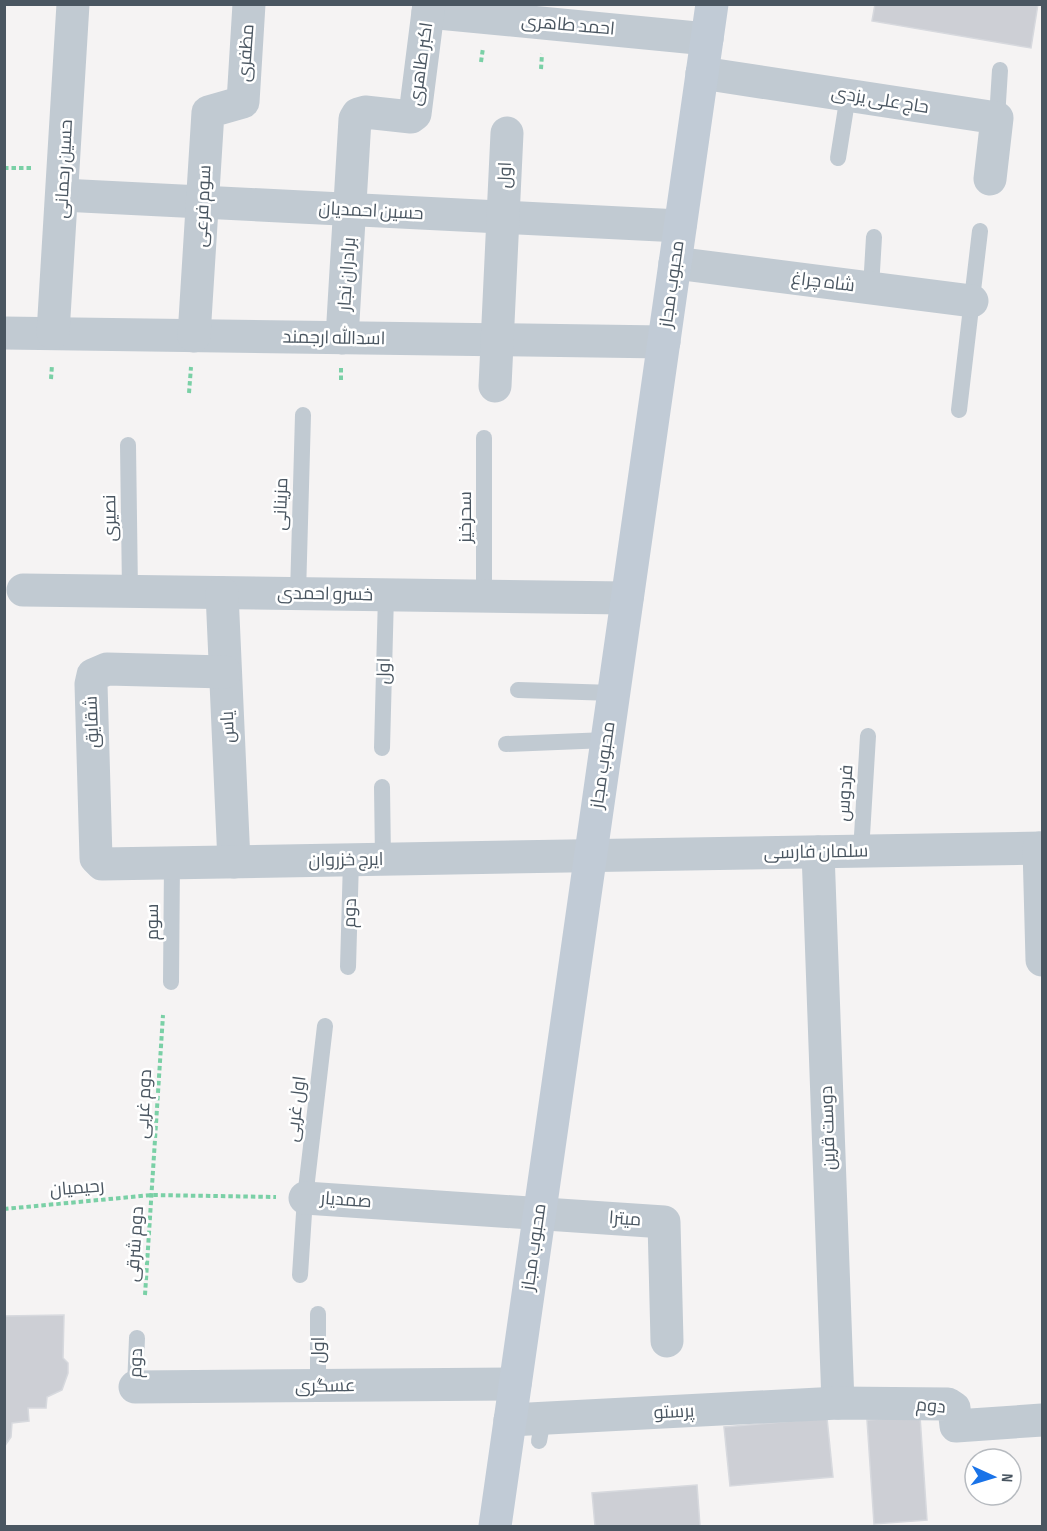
<svg xmlns="http://www.w3.org/2000/svg" width="1047" height="1531" viewBox="0 0 1047 1531" font-family="'Sofia Sans Condensed',Cairo,sans-serif">
<style>
.building{fill:#cdcfd5;stroke:#d7d9de;stroke-width:1.5}
.lines{fill:none;stroke-linecap:round;stroke-linejoin:round}
.path{stroke:#7ad0a6;stroke-width:4;stroke-dasharray:4.5 3;stroke-linecap:butt}
.service{stroke:#c1cad2;stroke-width:16}
.minor{stroke:#c1cad2;stroke-width:33}
.secondary{stroke:#c1cbd6;stroke-width:33}
.labels{text-anchor:middle;dominant-baseline:central;stroke-width:5;stroke-linejoin:round;paint-order:stroke}
.street-label{font-size:18px;fill:#4a5661;stroke:#fff}
</style>
<rect width="100%" height="100%" fill="#f5f3f3"/>
<!-- building -->
<g class="building">
<path d="M875,4H1038L1031,48L872,21Z"/>
<path d="M64,1315L63,1358L68,1363V1373L62,1390L47,1397L46,1408H28L29,1421L12,1423L11,1437L4,1447V1316Z"/>
<path d="M920,1416L927,1520L874,1524L867,1420Z"/>
<path d="M827,1418L833,1477L730,1486L724,1427Z"/>
<path d="M697,1485L700,1526H595L592,1493Z"/>
</g>
<g class="lines">
<!-- path -->
<g class="path">
<path d="M481,62L483,48"/>
<path d="M541,69L542,54"/>
<path d="M4,168H34"/>
<path d="M51,379L52,365"/>
<path d="M341,380V368"/>
<path d="M189,393L191,367"/>
<path d="M4,1209L152,1195L276,1197"/>
<path d="M145,1295L163,1015"/>
</g>
<!-- service -->
<g class="service">
<path d="M997,118L1000,70"/>
<path d="M838,158L848,95"/>
<path d="M871,288L874,237"/>
<path d="M959,410L980,231"/>
<path d="M128,445L130,591"/>
<path d="M298,594L303,415"/>
<path d="M484,596V438"/>
<path d="M518,690L614,693"/>
<path d="M506,744L607,740"/>
<path d="M382,748L386,595"/>
<path d="M382,787L383,859"/>
<path d="M861,852L868,736"/>
<path d="M348,967L351,860"/>
<path d="M171,982L172,862"/>
<path d="M300,1275L305,1198L325,1026"/>
<path d="M318,1386V1314"/>
<path d="M135,1387L137,1338"/>
<path d="M539,1441L543,1419"/>
</g>
<!-- minor -->
<g class="minor">
<path d="M428,12L707,39"/>
<path d="M702,73L997,118L990,179"/>
<path d="M62,195L680,226"/>
<path d="M675,263L972,301"/>
<path d="M4,333L664,342"/>
<path d="M53,333L73,4"/>
<path d="M194,336L208,112L243,102L249,4"/>
<path d="M342,338L355,119L358,114L365,112L411,117L415,114L429,4"/>
<path d="M495,386L507,133"/>
<path d="M23,590L627,598"/>
<path d="M222,593L234,862"/>
<path d="M225,672L107,669L93,675L91,684L96,858L102,864L1042,848"/>
<path d="M1039,848L1042,960"/>
<path d="M818,852L838,1403"/>
<path d="M305,1198L664,1222L667,1341"/>
<path d="M135,1387L515,1384"/>
<path d="M510,1420L838,1403L948,1404L954,1408L956,1426L1042,1420"/>
</g>
<!-- secondary -->
<path class="secondary" d="M495,1526L712,4"/>
</g>
<g class="labels">
<!-- street labels -->
<g class="street-label">
<text transform="translate(568 25) rotate(5)">احمد طاهری</text>
<text transform="translate(246 53) rotate(-86)">مظفری</text>
<text transform="translate(421 64) rotate(-82)">اکبر طاهری</text>
<text transform="translate(880 100) rotate(9)">حاج علی یزدی</text>
<text transform="translate(64 169) rotate(-87)">حسین رحمانی</text>
<text transform="translate(505 175) rotate(-88)">اول</text>
<text transform="translate(203 206) rotate(-87)">سوم فرعی</text>
<text transform="translate(371 211) rotate(3)">حسین احمدیان</text>
<text transform="translate(347 274) rotate(-86)">برادران نجار</text>
<text transform="translate(823 282) rotate(7)">شاه چراغ</text>
<text transform="translate(672 284) rotate(-82)">محبوب مجاز</text>
<text transform="translate(334 338) rotate(1)">اسدالله ارجمند</text>
<text transform="translate(281 504) rotate(-88)">مزینانی</text>
<text transform="translate(465 517) rotate(-90)">سحرخیز</text>
<text transform="translate(110 518) rotate(-91)">نصیری</text>
<text transform="translate(325 594) rotate(1)">خسرو احمدی</text>
<text transform="translate(384 671) rotate(-89)">اول</text>
<text transform="translate(92 722) rotate(-92)">شقایق</text>
<text transform="translate(228 727) rotate(-93)">یاس</text>
<text transform="translate(603 765) rotate(-82)">محبوب مجاز</text>
<text transform="translate(845 793) rotate(-86)">فردوس</text>
<text transform="translate(816 852) rotate(-1)">سلمان فارسی</text>
<text transform="translate(346 860) rotate(-1)">ایرج خزروان</text>
<text transform="translate(350 913) rotate(-88)">دوم</text>
<text transform="translate(152 922) rotate(-90)">سوم</text>
<text transform="translate(144 1104) rotate(-87)">دوم غربی</text>
<text transform="translate(296 1109) rotate(-83)">اول غربی</text>
<text transform="translate(828 1128) rotate(-92)">دوست قرین</text>
<text transform="translate(77 1188) rotate(-5)">رحیمیان</text>
<text transform="translate(346 1200) rotate(4)">صمدیار</text>
<text transform="translate(625 1219) rotate(4)">میترا</text>
<text transform="translate(135 1244) rotate(-86)">دوم شرقی</text>
<text transform="translate(534 1247) rotate(-82)">محبوب مجاز</text>
<text transform="translate(318 1350) rotate(-90)">اول</text>
<text transform="translate(136 1363) rotate(-88)">دوم</text>
<text transform="translate(325 1386) rotate(-1)">عسگری</text>
<text transform="translate(931 1406) rotate(6)">دوم</text>
<text transform="translate(674 1412) rotate(-3)">پرستو</text>
</g>
</g>
<!-- border -->
<rect width="1047" height="1531" fill="none" stroke="#4a5661" stroke-width="12"/>
<!-- north arrow -->
<g transform="translate(993 1477) rotate(94)"><circle r="28" fill="#ffffff" stroke="#b7bbc0" stroke-width="1.5"/>
<path d="M0-4.5L10 22L0 15L-10 22Z" fill="#1a73e8"/>
<text y="-9" font-size="16" font-weight="bold" text-anchor="middle" fill="#4a5661">N</text>
</g>
</svg>
